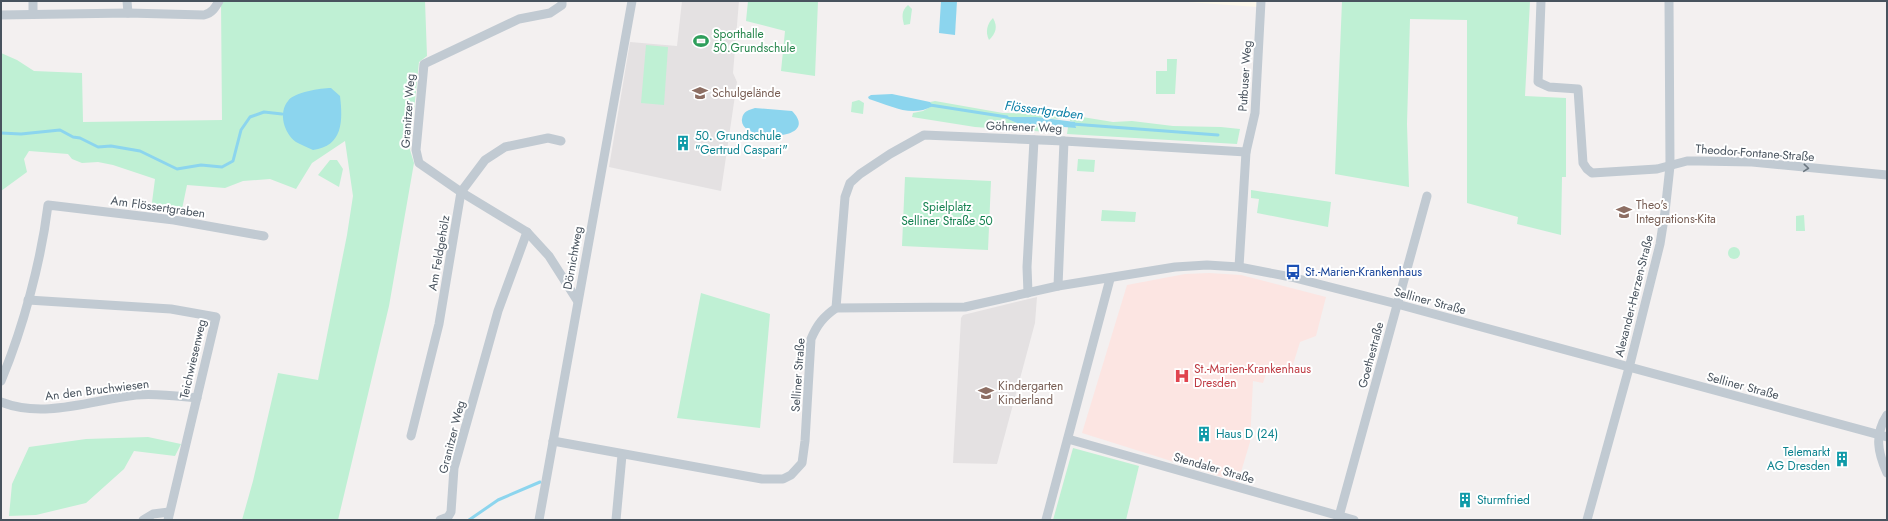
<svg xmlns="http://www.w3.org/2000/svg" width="1888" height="521" viewBox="0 0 1888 521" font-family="Jost,sans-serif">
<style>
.commercial{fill:#fdf8eb}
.education{fill:#e4e1e2}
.medical{fill:#fce5e2}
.green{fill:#bff0d4}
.water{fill:#8cd5ee}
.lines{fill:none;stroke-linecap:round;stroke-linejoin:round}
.stream{stroke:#8cd5ee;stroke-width:3}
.minor{stroke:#c1cad2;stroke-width:9}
.oneway{stroke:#6c7781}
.labels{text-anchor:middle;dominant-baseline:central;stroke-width:4;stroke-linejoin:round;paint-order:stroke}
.leisure-label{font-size:12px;fill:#27864d;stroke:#fff;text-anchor:start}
.street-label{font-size:12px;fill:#48535e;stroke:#fff}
.education-label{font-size:12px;fill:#785e54;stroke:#fff;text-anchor:start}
.culture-label{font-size:12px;fill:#0d838f;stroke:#fff;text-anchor:start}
.park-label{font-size:12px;fill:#168251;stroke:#fff}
.transit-label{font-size:12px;fill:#164399;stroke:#fff;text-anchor:start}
.health-label{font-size:12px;fill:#be3a42;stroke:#fff;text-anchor:start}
.water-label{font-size:13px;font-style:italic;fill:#0a7fa7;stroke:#fff}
</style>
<rect width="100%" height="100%" fill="#f3f0f0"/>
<!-- commercial -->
<path class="commercial" d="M1174,1H1257V7Z"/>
<!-- education -->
<g class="education">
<path d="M682,1H739L733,73L737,82L721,191L609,167L630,42L677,46Z"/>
<path d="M1037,297L1035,323L997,464L953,463L961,318L963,315Z"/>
</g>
<!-- medical -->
<path class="medical" d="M1209,273L1241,275L1326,297L1316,336L1300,342L1291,371L1269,364L1263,383L1253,381L1250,442L1238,482L1082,433L1127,285L1185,274Z"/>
<!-- green -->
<g class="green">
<path d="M221,1H425L427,56L419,62L410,150L414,163L389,306L338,520H242L253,481L278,373L318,380L347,235L353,196L345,141L312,163L296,189L270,179L243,181L225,188L187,185L181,214L151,210L155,179L113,165L98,162L82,163L72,159L68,154L29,151L24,159L27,172L1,191V53L17,60L34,71L82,73L83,122L222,120Z"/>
<path d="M748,1H818L815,76L781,71L785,31L746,21Z"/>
<path d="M1342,1H1530L1525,96L1566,98V177H1562L1561,235L1517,224L1518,217L1467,203V20L1410,19L1407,124L1409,187L1335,174Z"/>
<path d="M908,5L912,9L910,24L904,25C902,17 901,11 908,5Z"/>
<path d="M993,18C998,27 996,33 989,40C985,32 987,24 993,18Z"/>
<path d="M646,45L668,47L664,105L641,103Z"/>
<path d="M1167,59H1177L1175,94H1156V71H1167Z"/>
<path d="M859,100L864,103L863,114L851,112L852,102Z"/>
<path d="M935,101L1003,113L1066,114L1065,119L1004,117L1017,123L1064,127L1063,133L975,127L912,117L913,113L923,111L932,106L930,102Z"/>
<path d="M1070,115L1113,122L1132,121L1173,126L1221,127L1240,129L1237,144L1067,134L1068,127H1076L1074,122L1070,121Z"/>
<path d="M1078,159L1095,160L1094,172L1077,171Z"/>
<path d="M330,160H337L343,169L339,187L318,175Z"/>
<path d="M905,177L991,181L988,250L902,246Z"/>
<path d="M1251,190L1331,202L1328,227L1257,213L1259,199L1251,198Z"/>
<path d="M1102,210L1136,212L1135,222L1101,221Z"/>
<path d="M1804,215L1805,231H1796V216Z"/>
<circle cx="1734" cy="253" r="6"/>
<path d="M701,293L770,314L760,428L677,418Z"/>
<path d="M148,437L181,444L175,456L134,451L124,469L86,503L36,515L9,516L12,484L29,447L86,439Z"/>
<path d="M1073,448L1139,466L1126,520H1053Z"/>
</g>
<!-- water -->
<g class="water">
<path d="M941,1H957L955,35L939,33Z"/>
<path d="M331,88L340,96C343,121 343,146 313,150C307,147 301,145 296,142C284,133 278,113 288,101C294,92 321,88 331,88Z"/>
<path d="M892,94L930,102L933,106C911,118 892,106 869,99L868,97L871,95Z"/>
<path d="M755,108L792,111C823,142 738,143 742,119C743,111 749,110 755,108Z"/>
<path d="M1003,117H1036L1075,122L1076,128L1017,123Z"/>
</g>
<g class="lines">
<!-- stream -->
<g class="stream">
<path d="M930,105L1007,117"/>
<path d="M1072,124L1218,135"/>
<path d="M1,133L21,134L60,130L73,137L80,138L98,147L111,146L140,151L177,169L201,165L222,167L233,161L241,130L250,117L264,112L282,114"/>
<path d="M469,520L498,500L540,482"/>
</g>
<!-- minor -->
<g class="minor">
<path d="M33,1V14"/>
<path d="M127,1L128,13"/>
<path d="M562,1V5L550,13L519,19L424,64L416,150L419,163L461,192L527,232L549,256L577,300"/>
<path d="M1541,1L1538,82L1549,87L1578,89L1583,163L1587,169L1592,173L1657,169L1687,161H1699L1752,162L1887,175"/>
<path d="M1,15L128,13L204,15C212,13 215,8 219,1"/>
<path d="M1239,267L1246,152L1255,113L1261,1"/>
<path d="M1058,286L1064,141"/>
<path d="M1028,293L1027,267L1034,140"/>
<path d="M28,300L171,309L216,317L168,520"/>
<path d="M836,308L845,197L850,183L860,174L890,154L924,135L1064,141L1246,152"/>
<path d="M1,381C23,328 41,262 48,205L174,220L264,236"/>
<path d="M1,402C44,419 92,400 136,395C156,393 177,396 197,398"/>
<path d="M1887,415C1874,435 1878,453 1887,473"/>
<path d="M411,436L439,324L461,192L485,160L505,147L548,138L561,141"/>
<path d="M1068,439L1354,520"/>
<path d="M553,441L762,479H783L791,475L802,463L805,441L811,339C817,325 823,317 836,308L965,307L1058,286L1175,267L1207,265L1239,267L1291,277L1397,304L1887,437"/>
<path d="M143,520L153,514L169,512"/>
<path d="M440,520L448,517L451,512L454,468L498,311L527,232"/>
<path d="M539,520L632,1"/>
<path d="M616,520L622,455"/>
<path d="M1046,520L1110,279"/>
<path d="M1338,520L1427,196"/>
<path d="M1587,520L1629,368L1660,244L1665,212L1670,166L1669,1"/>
</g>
</g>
<!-- one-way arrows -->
<defs><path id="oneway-chevron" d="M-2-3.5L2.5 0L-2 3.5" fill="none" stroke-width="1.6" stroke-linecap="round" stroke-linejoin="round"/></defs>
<use class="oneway" href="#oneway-chevron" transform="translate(1806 168) rotate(5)"/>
<!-- icons -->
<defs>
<symbol id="stadium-bare" viewBox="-9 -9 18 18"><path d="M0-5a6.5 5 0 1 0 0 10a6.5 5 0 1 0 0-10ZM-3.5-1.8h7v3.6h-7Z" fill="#2e9e5b" stroke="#fff" stroke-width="2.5" paint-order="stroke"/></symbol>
<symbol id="school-bare" viewBox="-9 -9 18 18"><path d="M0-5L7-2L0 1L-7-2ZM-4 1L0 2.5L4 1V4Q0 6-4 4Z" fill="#8d6e63" stroke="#fff" stroke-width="2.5" paint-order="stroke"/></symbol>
<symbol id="building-bare" viewBox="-9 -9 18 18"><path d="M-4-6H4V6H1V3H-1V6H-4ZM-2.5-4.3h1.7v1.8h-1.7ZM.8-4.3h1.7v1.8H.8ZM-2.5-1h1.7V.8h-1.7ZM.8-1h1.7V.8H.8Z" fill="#0f9aa8" stroke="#fff" stroke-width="2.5" paint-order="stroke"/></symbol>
<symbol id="bus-bare" viewBox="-9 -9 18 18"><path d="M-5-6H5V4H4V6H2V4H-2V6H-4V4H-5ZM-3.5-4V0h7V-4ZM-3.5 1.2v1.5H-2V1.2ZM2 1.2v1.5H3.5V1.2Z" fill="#1a4fb4" stroke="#fff" stroke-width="2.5" paint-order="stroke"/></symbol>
<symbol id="hospital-bare" viewBox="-9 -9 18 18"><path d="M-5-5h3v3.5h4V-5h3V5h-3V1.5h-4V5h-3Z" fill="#e0444e" stroke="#fff" stroke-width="2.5" paint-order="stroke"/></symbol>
</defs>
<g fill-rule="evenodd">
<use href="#stadium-bare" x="690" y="30" width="22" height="22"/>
<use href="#school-bare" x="689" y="82" width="22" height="22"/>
<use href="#building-bare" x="672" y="132" width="22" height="22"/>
<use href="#school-bare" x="1613" y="201" width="22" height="22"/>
<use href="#bus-bare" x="1282" y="261" width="22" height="22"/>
<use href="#hospital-bare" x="1171" y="365" width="22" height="22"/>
<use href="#school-bare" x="975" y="382" width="22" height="22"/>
<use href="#building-bare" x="1193" y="423" width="22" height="22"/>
<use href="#building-bare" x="1831" y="448" width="22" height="22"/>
<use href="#building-bare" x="1454" y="489" width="22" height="22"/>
</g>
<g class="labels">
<!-- leisure labels -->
<g class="leisure-label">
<text x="713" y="34">Sporthalle<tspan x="713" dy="14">50.Grundschule</tspan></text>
</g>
<!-- street labels -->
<g class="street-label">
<text transform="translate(1245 76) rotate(-86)">Putbuser Weg</text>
<text transform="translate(408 111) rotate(-86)">Granitzer Weg</text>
<text transform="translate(1024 127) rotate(2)">Göhrener Weg</text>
<text transform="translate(1755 153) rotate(4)">Theodor-Fontane-Straße</text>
<text transform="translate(158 207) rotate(8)">Am Flössertgraben</text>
<text transform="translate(439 253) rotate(-80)">Am Feldgehölz</text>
<text transform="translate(573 258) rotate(-80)">Dörnichtweg</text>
<text transform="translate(1634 296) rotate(-76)">Alexander-Herzen-Straße</text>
<text transform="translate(1430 301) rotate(15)">Selliner Straße</text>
<text transform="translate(1371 355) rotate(-75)">Goethestraße</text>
<text transform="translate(193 359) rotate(-77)">Teichwiesenweg</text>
<text transform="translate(798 375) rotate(-86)">Selliner Straße</text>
<text transform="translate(1743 386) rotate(15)">Selliner Straße</text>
<text transform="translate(97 390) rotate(-7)">An den Bruchwiesen</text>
<text transform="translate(452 437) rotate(-76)">Granitzer Weg</text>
<text transform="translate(1214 468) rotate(16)">Stendaler Straße</text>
</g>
<!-- education labels -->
<g class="education-label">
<text x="712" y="93">Schulgelände</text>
<text x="1636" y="205">Theo's<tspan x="1636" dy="14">Integrations-Kita</tspan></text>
<text x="998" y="386">Kindergarten<tspan x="998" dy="14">Kinderland</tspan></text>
</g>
<!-- culture labels -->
<g class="culture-label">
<text x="695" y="136">50. Grundschule<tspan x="695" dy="14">"Gertrud Caspari"</tspan></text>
<text x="1216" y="434">Haus D (24)</text>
<text x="1830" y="452" text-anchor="end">Telemarkt<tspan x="1830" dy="14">AG Dresden</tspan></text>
<text x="1477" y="500">Sturmfried</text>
</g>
<!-- park labels -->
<g class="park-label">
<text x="947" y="207">Spielplatz<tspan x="947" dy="14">Selliner Straße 50</tspan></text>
</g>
<!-- transit labels -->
<g class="transit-label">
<text x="1305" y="272">St.-Marien-Krankenhaus</text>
</g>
<!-- health labels -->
<g class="health-label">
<text x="1194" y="369">St.-Marien-Krankenhaus<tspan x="1194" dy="14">Dresden</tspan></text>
</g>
<!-- water labels -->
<g class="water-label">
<text transform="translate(1044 110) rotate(7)">Flössertgraben</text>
</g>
</g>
<!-- border -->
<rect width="1888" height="521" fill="none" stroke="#48535e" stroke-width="4"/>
</svg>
